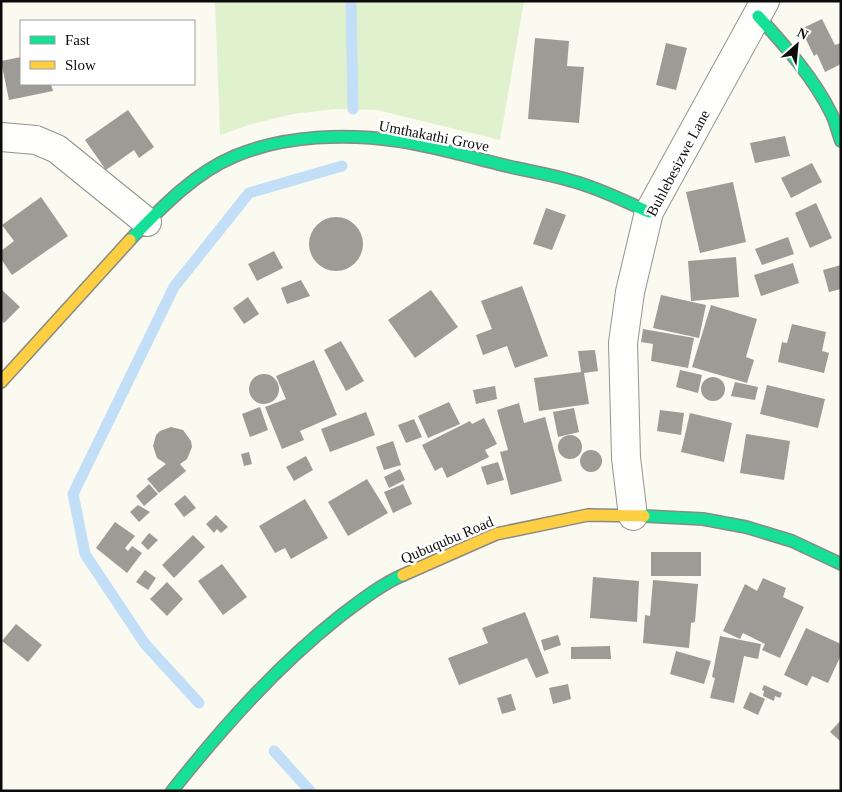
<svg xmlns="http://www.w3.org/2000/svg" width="842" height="792" viewBox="0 0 842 792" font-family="'Times New Roman',serif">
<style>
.green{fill:#dff2cd}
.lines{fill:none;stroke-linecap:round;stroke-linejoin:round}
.stream{stroke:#c3dff8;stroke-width:11}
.building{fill:#9c9b96}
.street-casing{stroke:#93938f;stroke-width:30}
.fast-casing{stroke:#8a8a85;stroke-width:14}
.slow-casing{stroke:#8a8a85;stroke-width:14}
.street{stroke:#fefefd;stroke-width:28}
.fast{stroke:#16e098;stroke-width:11}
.slow{stroke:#ffcf43;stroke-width:11}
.labels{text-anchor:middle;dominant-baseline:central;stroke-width:5;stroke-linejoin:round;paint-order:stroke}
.street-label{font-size:15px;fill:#0c0c0c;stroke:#fff}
</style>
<rect width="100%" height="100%" fill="#fafaf0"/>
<!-- green -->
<path class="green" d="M215,1H524L500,140L377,110L335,109L293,114L252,124L220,135Z"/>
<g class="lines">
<!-- stream -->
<g class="stream">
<path d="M351,1L353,109"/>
<path d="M199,703L145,644L85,554L73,494L174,287L249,193L342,166"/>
<path d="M274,751L310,791"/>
</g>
</g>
<!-- building -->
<g class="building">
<path d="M822,19L835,45L841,43V64L825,72L817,54L814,56L801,29Z"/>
<path d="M535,38L569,41L567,66L584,67L579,123L528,119Z"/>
<path d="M666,43L687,48L676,90L656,85Z"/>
<path d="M21,57V84H51L53,91L9,100L1,61Z"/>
<path d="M128,110L154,147L139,158L134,150L106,170L85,140Z"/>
<path d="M785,136L790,156L755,163L750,143Z"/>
<path d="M812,163L822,182L791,198L781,178Z"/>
<path d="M733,182L746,242L700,253L686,192Z"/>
<path d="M41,197L68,236L12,275L1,259V251L14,241L2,225Z"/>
<path d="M816,203L832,238L810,248L795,213Z"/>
<path d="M546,208L566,215L552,250L533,244Z"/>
<circle cx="336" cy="244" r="27"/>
<path d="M788,237L794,254L762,265L755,249Z"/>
<path d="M274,251L283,268L257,281L248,264Z"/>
<path d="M736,257L739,297L691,301L688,261Z"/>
<path d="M793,263L799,283L761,296L754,275Z"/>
<path d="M841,265V289L829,292L823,270Z"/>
<path d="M301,280L310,296L287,304L281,288Z"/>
<path d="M522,286L548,356L515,368L507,346L483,355L476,335L492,329L481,301Z"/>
<path d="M1,289L20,307L4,323L1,320Z"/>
<path d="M431,290L458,327L415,358L388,320Z"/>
<path d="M661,295L706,305L699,338L653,328Z"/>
<path d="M248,297L259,314L244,324L233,308Z"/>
<path d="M711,305L757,319L746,357L754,360L747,383L692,367Z"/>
<path d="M792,324L826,332L822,351L829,353L824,373L778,362L782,342L787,343Z"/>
<path d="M643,329L694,338L688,368L651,361L653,344L641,342Z"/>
<path d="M341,341L364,381L346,391L324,350Z"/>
<path d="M595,350L598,371L584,373L589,404L539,411L534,378L581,372L578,351Z"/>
<path d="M314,360L337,415L300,431L304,440L282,449L265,407L286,399L276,376Z"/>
<path d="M680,370L702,375L698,393L676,387Z"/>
<circle cx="264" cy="389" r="15"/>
<circle cx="713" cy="389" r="12"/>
<path d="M735,382L758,387L755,400L731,396Z"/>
<path d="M767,385L825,399L818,428L760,414Z"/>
<path d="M495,386L497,399L476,404L473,390Z"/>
<path d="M449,402L460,424L428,438L418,416Z"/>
<path d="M519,403L524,423L545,417L562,481L511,495L500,452L508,450L497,410Z"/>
<path d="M260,407L268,430L250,437L242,414Z"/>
<path d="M574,408L579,432L558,437L553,412Z"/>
<path d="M660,410L684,413L681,435L657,431Z"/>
<path d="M366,412L375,435L330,452L321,429Z"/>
<path d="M690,413L732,423L724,462L681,452Z"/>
<path d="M484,418L497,444L485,450L489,457L447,478L442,467L435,471L422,445L470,421L472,424Z"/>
<path d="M414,419L422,437L406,443L398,425Z"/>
<path d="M171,427L183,430L191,441L192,447L187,459L180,464L186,471L159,493L147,479L166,464L157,458L153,446L156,435L160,431Z"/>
<path d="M746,434L790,441L784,480L740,473Z"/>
<circle cx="570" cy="447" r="12"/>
<path d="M393,441L401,465L384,470L376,447Z"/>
<circle cx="591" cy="461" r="11"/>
<path d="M249,452L252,464L244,466L241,454Z"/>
<path d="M306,456L313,470L294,481L286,467Z"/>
<path d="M498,462L504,480L487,485L481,467Z"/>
<path d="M400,469L405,480L389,488L384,477Z"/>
<path d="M367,479L388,513L348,536L328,502Z"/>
<path d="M149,484L158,494L144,506L136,496Z"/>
<path d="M403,484L412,504L393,513L384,492Z"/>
<path d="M185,495L196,508L184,517L174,504Z"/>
<path d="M305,499L328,538L291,559L285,548L275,553L259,526Z"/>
<path d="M138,505L150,512L139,522L130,512Z"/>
<path d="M216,515L228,527L221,533L217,529L214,533L206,524Z"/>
<path d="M115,522L135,536L125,548L128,551L132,546L142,553L127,573L96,548Z"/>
<path d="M149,533L158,540L148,550L141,543Z"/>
<path d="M193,535L205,547L174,578L162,565Z"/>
<rect x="651" y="552" width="50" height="24"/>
<path d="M222,564L247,597L223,615L198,581Z"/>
<path d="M145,570L156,578L148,590L136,582Z"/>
<path d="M593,577L639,581L637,622L590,618Z"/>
<path d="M763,578L786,588L783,597L804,607L780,658L762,650L765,644L743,633L740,639L723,631L745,584L757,591Z"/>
<path d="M653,580L698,584L695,622L691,623L689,648L643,643L645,615L650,616Z"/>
<path d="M167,582L183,599L167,616L150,599Z"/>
<path d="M525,612L549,673L536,678L527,658L459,685L448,658L488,643L482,628Z"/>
<path d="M16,624L42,645L28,662L2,641Z"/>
<path d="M806,628L841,644V655L828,683L812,676L807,686L784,675Z"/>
<path d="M558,635L561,645L544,651L541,640Z"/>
<path d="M720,636L761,644L758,659L744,656L734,703L710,698L715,678L712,677Z"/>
<path d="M610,646L611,659H571V647Z"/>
<path d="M676,651L711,661L704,684L670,674Z"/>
<path d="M568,684L571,699L553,704L549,688Z"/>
<path d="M764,685L782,693L780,698L775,696L774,701L763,696L764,691L762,690Z"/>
<path d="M750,692L765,699L758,715L743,708Z"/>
<path d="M511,694L516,710L502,714L497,698Z"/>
<path d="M841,720V742L830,732Z"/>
</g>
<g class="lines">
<defs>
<g id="street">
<path d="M1,137L36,140L57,149L147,222"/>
<path d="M633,516L626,458L623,343L630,292L649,212L765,1"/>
</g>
<g id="fast">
<path d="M758,16C786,47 814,78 832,115C836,124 838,133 841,141"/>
<path d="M130,240C161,208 194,173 235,156C285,135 347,133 399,141C432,146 463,155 495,163C520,170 547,173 572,181C599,188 624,201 649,212"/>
<path d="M644,516L703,519L746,527L792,541L841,564"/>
<path d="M172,791C222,728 276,667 339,617C359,602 380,585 403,575"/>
</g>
<g id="slow">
<path d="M1,382L130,240"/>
<path d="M403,575L496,534L588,515L644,516"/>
</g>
</defs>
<!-- street casing -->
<use href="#street" class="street-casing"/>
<!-- fast casing -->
<use href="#fast" class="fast-casing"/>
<!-- slow casing -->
<use href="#slow" class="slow-casing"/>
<!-- street -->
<use href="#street" class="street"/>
<!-- fast -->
<use href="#fast" class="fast"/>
<!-- slow -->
<use href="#slow" class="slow"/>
</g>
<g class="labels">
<!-- street labels -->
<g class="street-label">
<text transform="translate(434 136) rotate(11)">Umthakathi Grove</text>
<text transform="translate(678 163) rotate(-62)">Buhlebesizwe Lane</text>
<text transform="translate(447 540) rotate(-23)">Qubuqubu Road</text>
</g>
</g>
<!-- border -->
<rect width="842" height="792" fill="none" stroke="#0c0c0c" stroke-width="5"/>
<!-- legend -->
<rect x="20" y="20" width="175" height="65" fill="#ffffff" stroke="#9e9e9e"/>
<rect x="30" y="36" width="25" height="8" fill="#16e098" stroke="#9e9e9e"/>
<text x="65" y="45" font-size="15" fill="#0c0c0c">Fast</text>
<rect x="30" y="61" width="25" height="8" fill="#ffcf43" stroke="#9e9e9e"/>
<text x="65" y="70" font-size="15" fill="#0c0c0c">Slow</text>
<!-- north arrow -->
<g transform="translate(797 45) rotate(27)" stroke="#ffffff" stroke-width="4" paint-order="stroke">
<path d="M0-4L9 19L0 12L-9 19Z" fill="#0c0c0c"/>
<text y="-8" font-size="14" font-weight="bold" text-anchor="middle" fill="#0c0c0c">N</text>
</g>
</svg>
